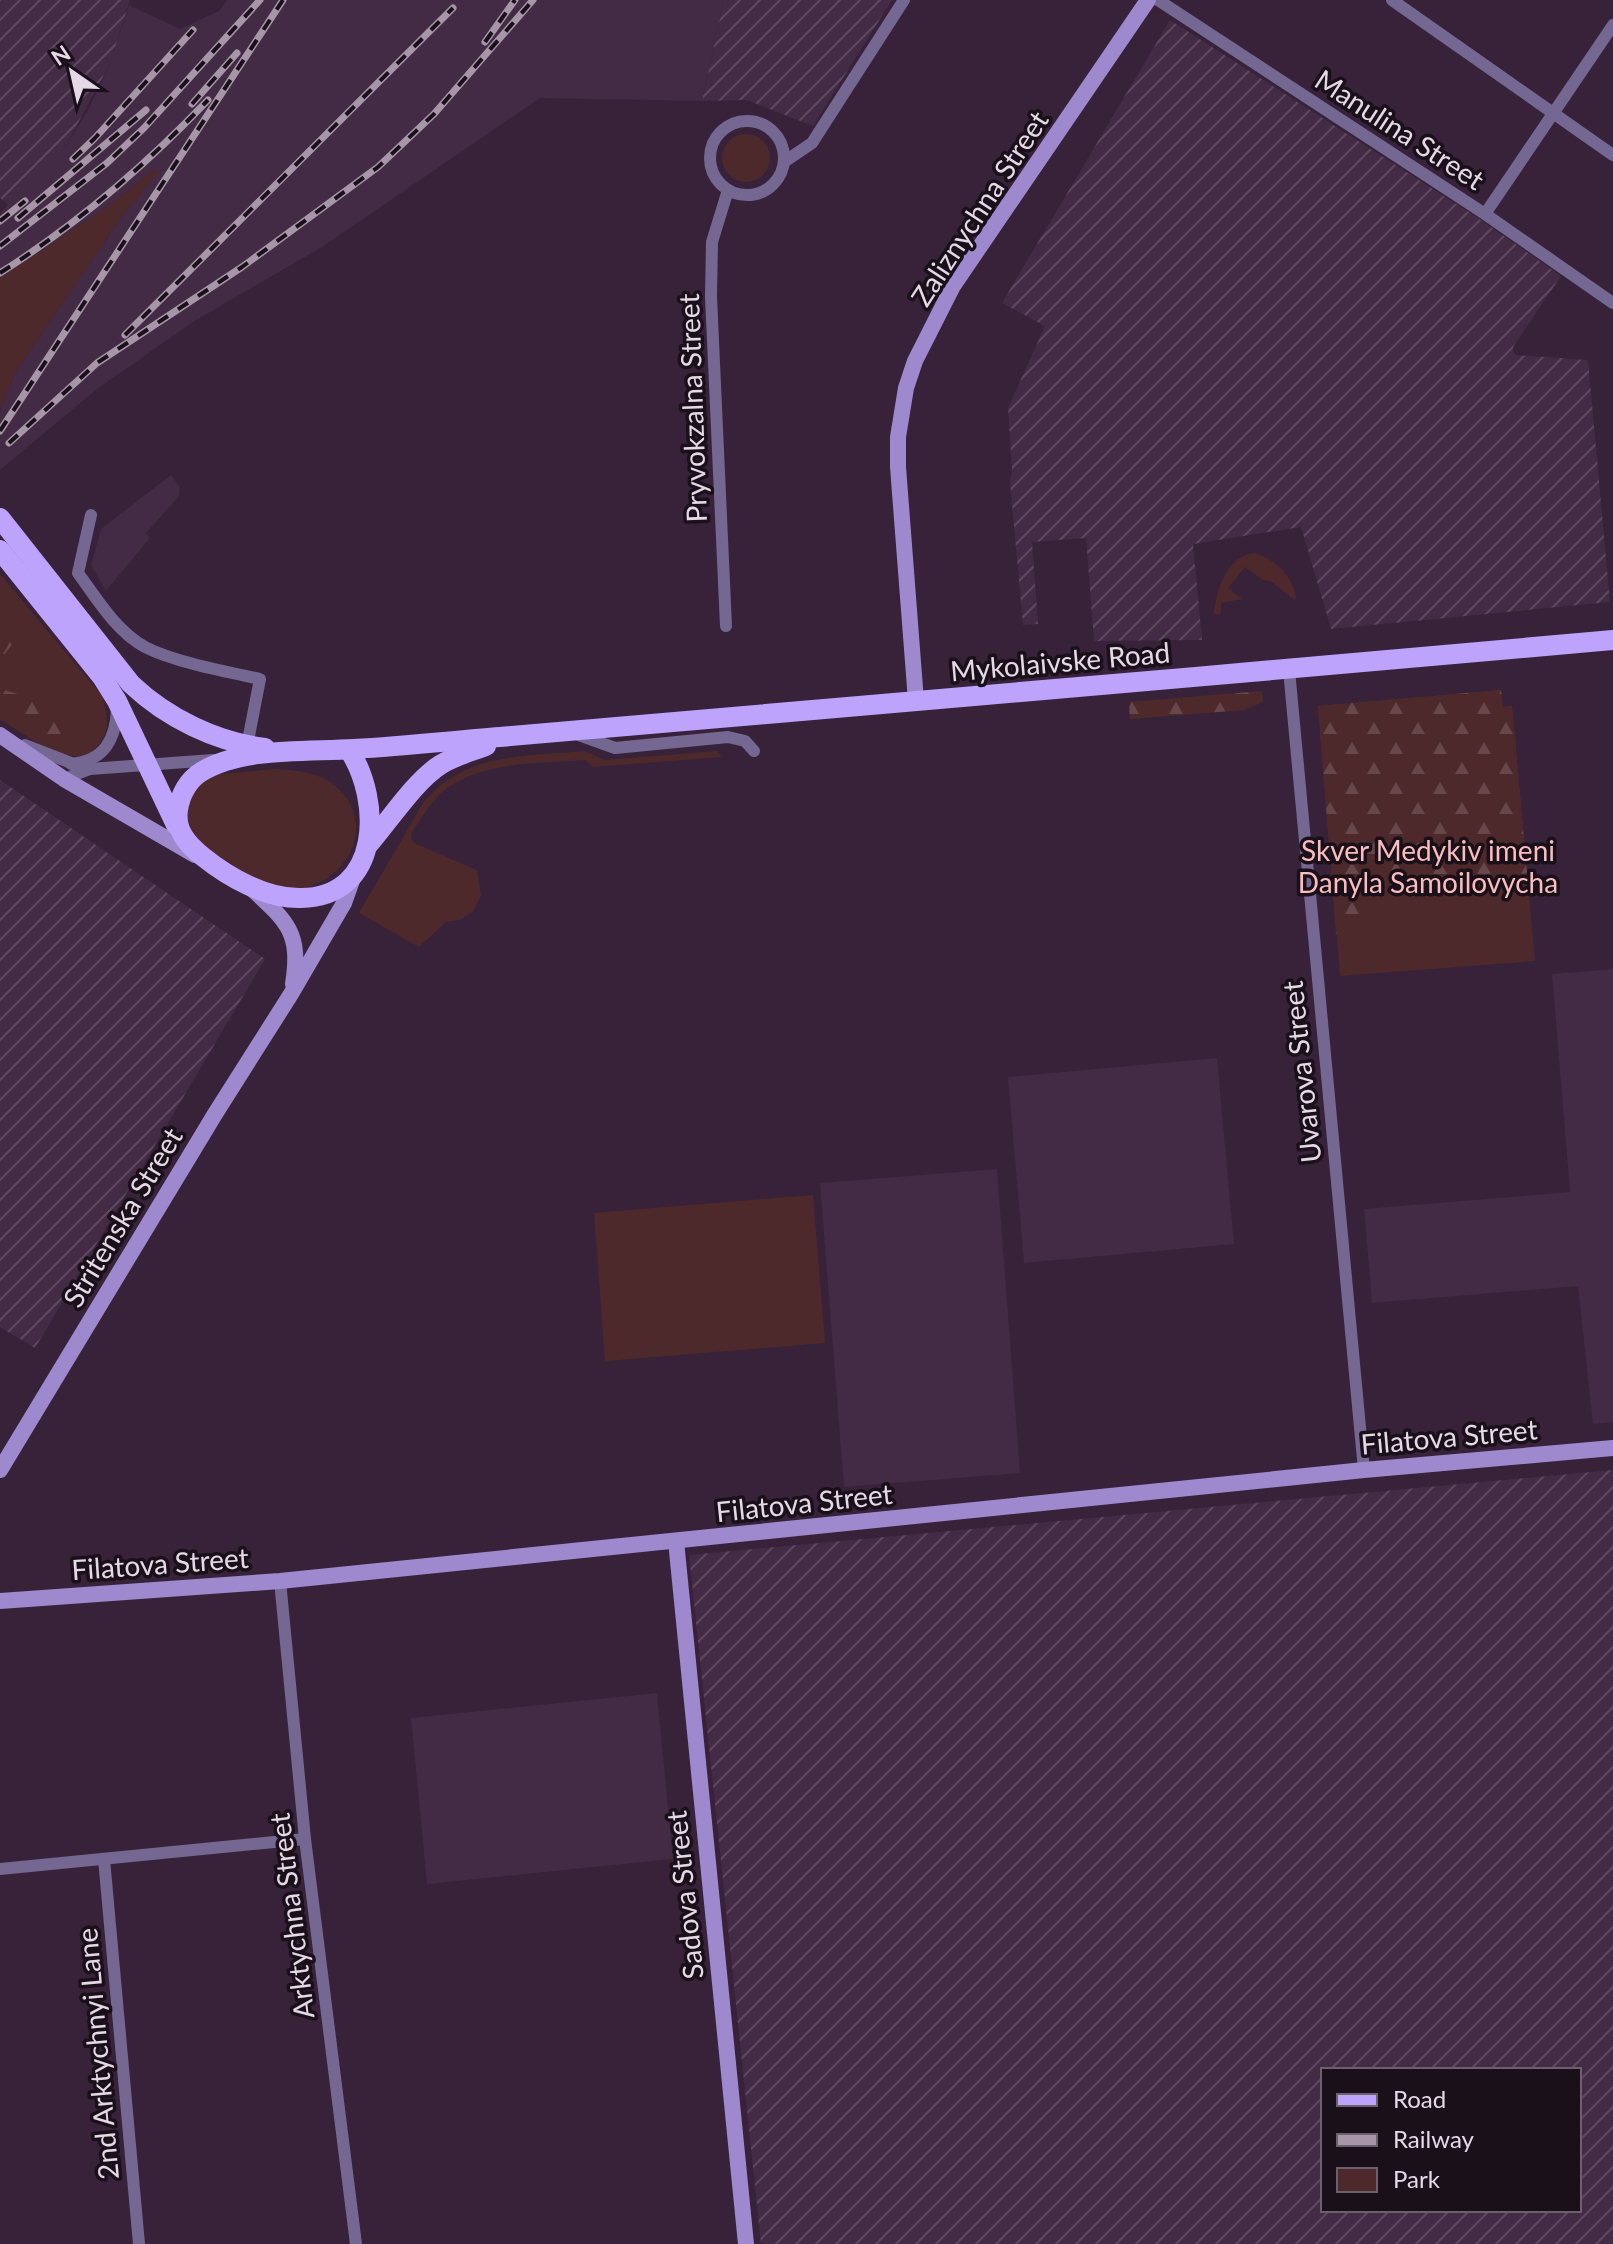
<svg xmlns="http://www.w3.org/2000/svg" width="1613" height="2244" viewBox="0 0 1613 2244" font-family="Lato,sans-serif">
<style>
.built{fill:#432a45}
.industrial{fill:url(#industrial-furrows);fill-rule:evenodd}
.green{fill:#4e292b}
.forest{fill:url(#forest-firs)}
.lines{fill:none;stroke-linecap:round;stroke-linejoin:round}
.street{stroke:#746893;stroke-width:12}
.secondary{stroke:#9e89cf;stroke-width:16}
.primary{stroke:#bea3fd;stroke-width:20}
.rail-casing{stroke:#a796a8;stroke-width:7}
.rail{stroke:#19101a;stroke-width:4;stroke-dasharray:12;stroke-linecap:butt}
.labels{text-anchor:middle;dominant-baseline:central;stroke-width:7;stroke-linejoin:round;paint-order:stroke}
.street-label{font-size:28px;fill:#e6d8e6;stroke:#19101a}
.park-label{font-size:28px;fill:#fbbcbe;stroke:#19101a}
</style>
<defs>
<pattern id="industrial-furrows" width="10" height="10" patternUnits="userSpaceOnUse" patternTransform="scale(2)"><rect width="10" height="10" fill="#432a45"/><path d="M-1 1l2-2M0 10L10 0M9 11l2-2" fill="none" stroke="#5e4860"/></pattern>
<pattern id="forest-firs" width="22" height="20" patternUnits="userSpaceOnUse" patternTransform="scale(2)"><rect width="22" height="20" fill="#4e292b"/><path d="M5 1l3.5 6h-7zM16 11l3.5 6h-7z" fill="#68474a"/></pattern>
</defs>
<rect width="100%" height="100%" fill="#372239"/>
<!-- built -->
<g class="built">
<path d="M227,0H724L702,101L540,98L322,247L193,322L97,389L0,470V410L14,375L119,220L159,170H154L105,208L0,278V213L64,149L87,112L110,64L129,5L180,29L219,11Z"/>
<path d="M171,475L180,487L179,496L146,533L150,538L106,591L91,565L101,529Z"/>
<path d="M1613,969V1422L1593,1424L1578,1286L1372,1303L1364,1209L1570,1192L1552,974Z"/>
<path d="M1217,1058L1234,1244L1024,1263L1008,1077Z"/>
<path d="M997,1169L1020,1473L844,1487L820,1183Z"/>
<path d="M657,1693L673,1859L427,1884L411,1718Z"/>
</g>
<!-- industrial -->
<g class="industrial">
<path d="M0,0H130L110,64L64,149L9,205L0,198Z"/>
<path d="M724,0H892L813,126L747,100L702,101Z"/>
<path d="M1170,20L1478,218L1561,276L1513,347L1515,355L1588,360L1610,602L1331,629L1301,527L1193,544L1202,640L1094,641L1086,538L1032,542L1038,624L1023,625L1010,482L1012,469L1008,408L1045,326L1002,303Z"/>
<path d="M0,780L265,959L35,1348L0,1327Z"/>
<path d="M1613,1470V2244H761L689,1555ZM1323,2070H1579V2210H1323Z"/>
</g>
<!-- green -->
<g class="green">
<circle cx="746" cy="158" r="24"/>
<path d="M154,170H160L119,220L14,375L0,410V278L105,208Z"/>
<path d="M1255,553C1276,560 1292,575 1296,597L1294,600L1271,581L1263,580L1245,567L1228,588L1242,599L1221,603V614H1214C1216,591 1227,555 1255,553Z"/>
<path d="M0,574L102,696C107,713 111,729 99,744C76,777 25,734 0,719Z"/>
<path d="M1501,690L1503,707L1512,706L1535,961L1340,976L1318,706Z"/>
<path d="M584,751L605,760L717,751L722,757L593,767L586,760C539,764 479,760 441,793C429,805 420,820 411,834V839L416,844L477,870L481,896L473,911L460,920L446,922L419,947L359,913L423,803C465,752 523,757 584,751Z"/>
<path d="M274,769C293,770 318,772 333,784C383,824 345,890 287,890C265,890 245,872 227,861C198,844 186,834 187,799L210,775Z"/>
<path d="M813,1195L825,1343L605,1361L594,1213Z"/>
</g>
<!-- forest -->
<g class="forest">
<path d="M0,619L22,622L14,642L0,660Z"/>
<path d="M0,689L41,700L85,732L81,742C50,744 26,727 0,713Z"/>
<path d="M1501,690L1503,707L1512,706L1527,873L1413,894L1336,934L1318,706Z"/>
<path d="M1262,691L1263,702L1244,710L1130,719L1129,702Z"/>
</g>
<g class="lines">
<!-- street -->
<g class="street">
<path d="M1158,0L1485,214L1613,303"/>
<path d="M1392,0L1613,155"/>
<circle cx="747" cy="158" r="37"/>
<path d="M784,162L812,143L904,0"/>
<path d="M1485,214L1613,25"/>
<path d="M91,515L78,573C97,599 116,631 145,647C174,662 227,672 260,679L247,746"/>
<path d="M726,626L711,297L712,242L728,190"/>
<path d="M1289,670L1364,1470"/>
<path d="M579,735L615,748L728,737L745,741L754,751"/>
<path d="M25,745L79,766"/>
<path d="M71,764C104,761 116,740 117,708"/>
<path d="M64,779L90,769L213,760"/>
<path d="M280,1581L305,1839L356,2244"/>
<path d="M104,1859L139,2244"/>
<path d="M0,1869L305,1839"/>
</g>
<!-- secondary -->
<g class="secondary">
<path d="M916,701L898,467V437L906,388L915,361L953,286L1148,0"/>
<path d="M0,735L64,779L195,855"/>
<path d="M251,888C288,922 301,933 293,984"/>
<path d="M0,1470L215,1114L291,994L344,903L354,875"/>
<path d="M676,1541L746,2244"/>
<path d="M0,1601L280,1581L1364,1470L1613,1448"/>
</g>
<!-- primary -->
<g class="primary">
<path d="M0,518L131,684C167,718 216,742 265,748"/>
<path d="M0,550L102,677L117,701L176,825"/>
<path d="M349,750C382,800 382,897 301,898C266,899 228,877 202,856C187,844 175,830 178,810C180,795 188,780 201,772C242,747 307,752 354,749C403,746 451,741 500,737C871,707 1242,672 1613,640"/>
<path d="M369,844C389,821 415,781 440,765C454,756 470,752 486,746"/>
</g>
<defs>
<g id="rail">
<path d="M485,42L515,0"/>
<path d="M192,104L237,53"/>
<path d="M73,159L95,138L193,30"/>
<path d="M18,218L146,110"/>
<path d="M0,221L25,201"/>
<path d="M0,246L107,163L144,128L260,0"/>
<path d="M0,273C76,225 146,165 208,100"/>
<path d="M125,335L453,8"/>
<path d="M0,431L283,0"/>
<path d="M9,443L97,363L242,267L378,167L434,114L533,0"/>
</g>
</defs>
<!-- rail casing -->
<use href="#rail" class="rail-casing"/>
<!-- rail -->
<use href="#rail" class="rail"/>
</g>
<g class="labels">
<!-- street labels -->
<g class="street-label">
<text transform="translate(1400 129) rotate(33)">Manulina Street</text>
<text transform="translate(979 208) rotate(-57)">Zaliznychna Street</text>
<text transform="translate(692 408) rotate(-92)">Pryvokzalna Street</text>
<text transform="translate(1060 661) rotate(-5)">Mykolaivske Road</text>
<text transform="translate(1301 1072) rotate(-96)">Uvarova Street</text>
<text transform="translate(122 1217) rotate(-59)">Stritenska Street</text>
<text transform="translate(1449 1436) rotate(-5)">Filatova Street</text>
<text transform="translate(804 1502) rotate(-6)">Filatova Street</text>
<text transform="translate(160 1563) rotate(-4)">Filatova Street</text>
<text transform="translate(684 1895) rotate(-96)">Sadova Street</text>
<text transform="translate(291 1916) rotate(-97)">Arktychna Street</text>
<text transform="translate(97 2054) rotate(-95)">2nd Arktychnyi Lane</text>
</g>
<!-- park labels -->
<g class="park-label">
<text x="1428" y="850">Skver Medykiv imeni<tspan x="1428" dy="32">Danyla Samoilovycha</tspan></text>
</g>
</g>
<!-- legend -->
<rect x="1321" y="2068" width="260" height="144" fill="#19101a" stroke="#6b606c" stroke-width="2"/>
<rect x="1337" y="2094" width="40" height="12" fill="#bea3fd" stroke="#6b606c" stroke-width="2"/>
<text x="1393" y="2108" font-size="24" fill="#e6d8e6">Road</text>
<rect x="1337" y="2134" width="40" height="12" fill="#a796a8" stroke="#6b606c" stroke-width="2"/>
<text x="1393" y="2148" font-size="24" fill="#e6d8e6">Railway</text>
<rect x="1337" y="2168" width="40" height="24" fill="#4e292b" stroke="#6b606c" stroke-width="2"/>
<text x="1393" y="2188" font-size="24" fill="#e6d8e6">Park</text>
<!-- north arrow -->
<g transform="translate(72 72) rotate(326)" stroke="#19101a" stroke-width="6" paint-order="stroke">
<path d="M0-6L14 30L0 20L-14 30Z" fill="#e6d8e6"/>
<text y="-12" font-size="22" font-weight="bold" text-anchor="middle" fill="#e6d8e6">N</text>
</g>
</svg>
